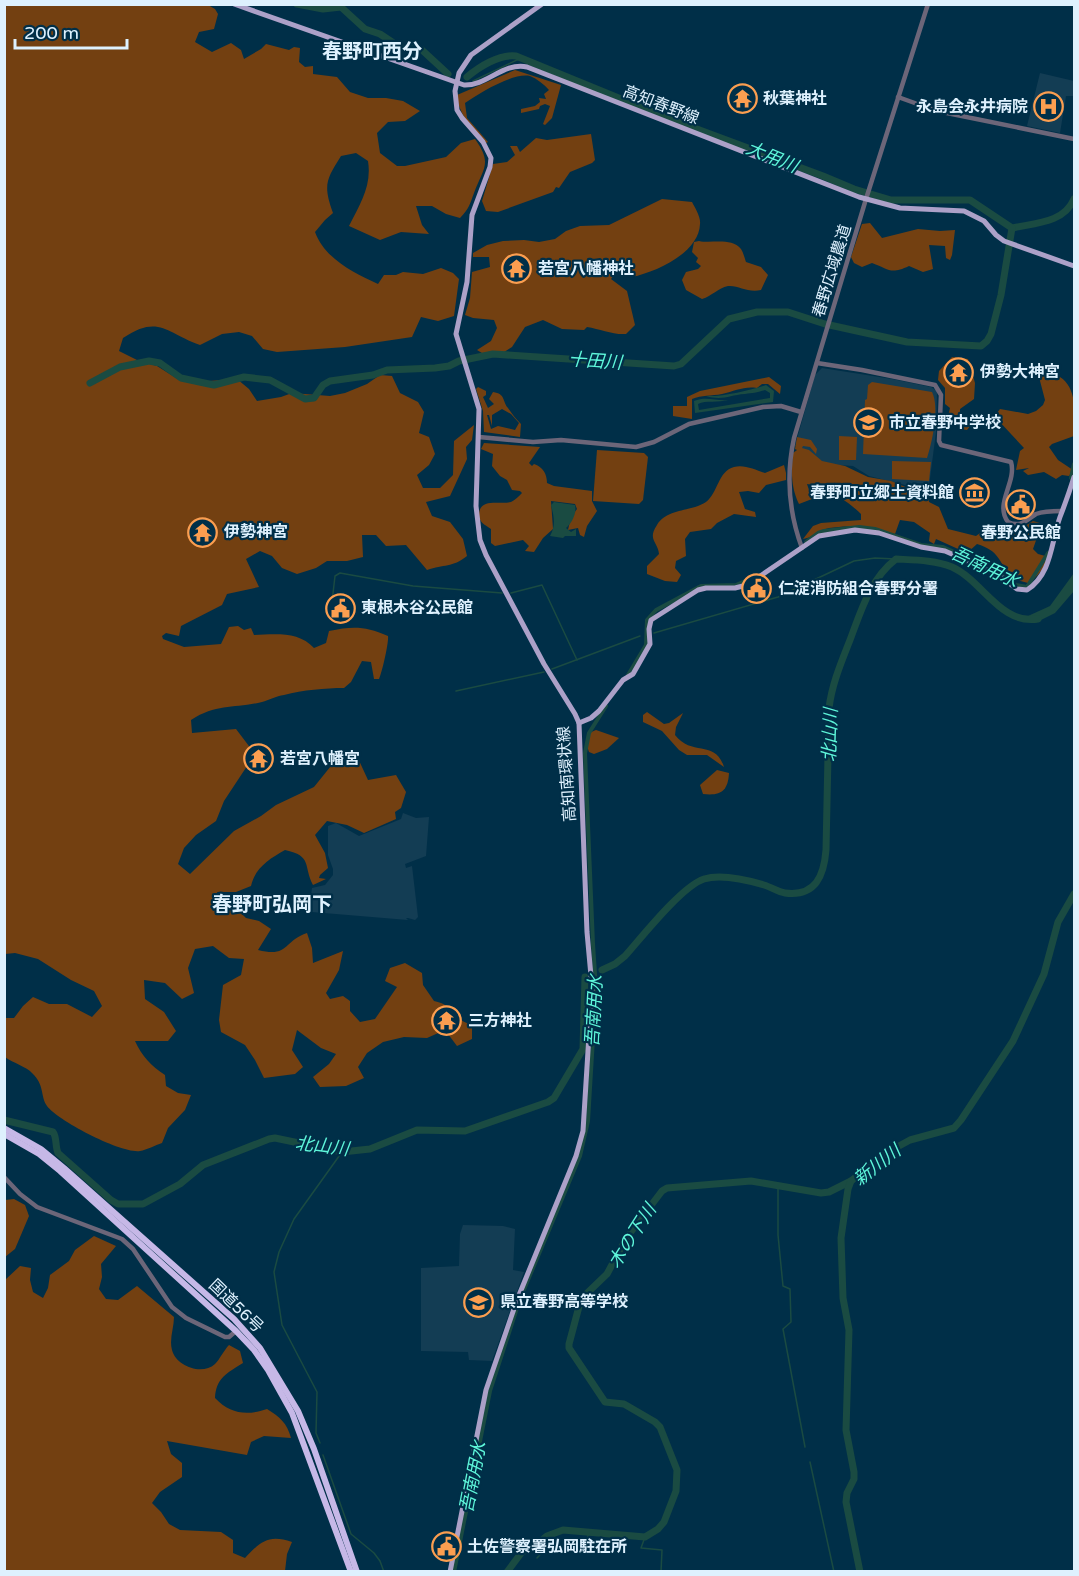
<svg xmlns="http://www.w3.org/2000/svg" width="1079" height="1576" viewBox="0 0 1079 1576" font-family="'Varela Round','Noto Sans JP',sans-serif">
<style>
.built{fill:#133d54}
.green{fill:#734011;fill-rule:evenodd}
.water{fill:#1a4b42}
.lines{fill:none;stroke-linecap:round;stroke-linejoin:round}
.stream{stroke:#1a4b42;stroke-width:1.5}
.canal{stroke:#1a4b42;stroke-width:4}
.river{stroke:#1a4b42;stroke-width:7}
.minor{stroke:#6c6679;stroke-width:4.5}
.major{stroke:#aca1c8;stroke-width:5}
.highway{stroke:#c6b8e7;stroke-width:6}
.labels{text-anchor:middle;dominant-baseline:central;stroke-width:4.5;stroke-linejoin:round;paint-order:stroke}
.poi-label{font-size:16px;font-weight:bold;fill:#def1fe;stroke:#002f48;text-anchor:start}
.street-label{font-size:16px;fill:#def1fe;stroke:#002f48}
.water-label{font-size:18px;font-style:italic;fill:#5ef6da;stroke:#002f48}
.quarter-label{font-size:20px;font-weight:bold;fill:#def1fe;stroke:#002f48}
</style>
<rect width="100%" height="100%" fill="#002f48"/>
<!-- built -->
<g class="built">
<path d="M1040,73L1074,81V96H1066L1060,133L1027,126Z"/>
<path d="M822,368L892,379L931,387L937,391L936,432L929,486L913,487L869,476L853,466L813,463L811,452L795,446L815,375Z"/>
<path d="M403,813L416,818L429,817L426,856L405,864L406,868L412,866L418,917L415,920L408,918H406L408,920L312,912L309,909L312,888L325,885L333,875V869L328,855V826L336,823L359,836L401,819Z"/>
<path d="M463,1225L503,1226L515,1229L513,1270L524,1272L492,1361L469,1360L468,1352L421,1351V1268L459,1266L460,1234Z"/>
</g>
<!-- green -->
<g class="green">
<path d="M5,4L208,5L215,9L218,14L214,29L199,32L195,42L212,52L231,43L241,50L244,59L261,49L266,44L289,50L294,47L300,48L299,62L305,67L313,66V74L337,77L350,92L368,98H386L403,101L420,111L405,121L388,122L377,133L380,153L397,166H405L446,157L461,143L475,139C493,164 483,168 474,193C470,204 469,209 460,218L446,214L432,206H416L422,225L429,234L401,232L380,240L349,226C360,204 372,186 368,161L356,153L341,156C326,180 323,185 333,213L325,220L315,232C325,259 354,273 378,284L384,275H396L403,272L423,274L441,268L453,273L459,279L454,316L438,321L421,317L412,337L345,347L277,352L263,349L252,336L239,332L222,334L200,345C166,333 159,314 123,338L119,351L139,361L157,366L176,378L195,382L237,379L249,389L257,401L281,397L292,393L330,396L345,393L367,384L380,375L392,376L400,393L418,402L424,412L419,433L429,437L435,454L429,465L417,475L423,488H440L453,475L454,441L474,425L472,440L466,447L467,459L450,496L426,502L432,516L450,522L463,539L467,556C452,568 444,564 427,570L406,545L386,546L376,535H362L363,557L347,561H327L316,568L297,574L282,568L272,556L260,551L246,559L259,587L227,594L222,605L181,626L179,636L166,633L162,636L163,639L184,647L221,644L229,627L238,626L244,630L251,628L254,635C275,634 299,631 314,648L326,643L329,631C353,626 365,626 388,636C389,642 382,673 379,679H374L371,662L362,661L351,682L344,688C325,688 303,690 284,695C276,696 269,700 262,702C234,709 218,703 191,720L192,733L236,729L255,754L224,801L216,821L196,835L184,848L178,864L190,874L234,831L261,816L276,805L314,787L343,751L356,754L368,780L396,775L406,792L401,808L395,812L396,819L364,833L347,825L327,821L315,835L325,853L328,868L320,875L319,878L326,879L313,885C303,866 313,856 285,850C269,859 255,868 251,886L236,892H217L221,908L235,907L246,918L259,921L271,929L258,950C289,958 283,941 307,933L312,948L313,963L343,951L339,970L326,993L330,999L343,996L350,1001V1011L360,1022L375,1019L397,987L385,981L390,968L405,963L422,973L423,985L434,1001C457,1006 451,1019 472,1025V1039L457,1046L445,1030L427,1038L404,1037L383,1042L367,1053L358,1067L364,1078L346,1086L320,1087L313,1077L329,1064L336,1054L321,1048L297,1030L292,1050L303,1067L295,1074L264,1078L255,1060L245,1045L221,1032L219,1020L223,985L241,975L244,959L229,958L213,946L195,949L188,968L194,993L182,999L165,983L144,980L145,999L164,1012L176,1031L168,1041H135C142,1056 151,1066 165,1075L166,1086L178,1093L191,1095L185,1110L168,1128L162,1143C155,1145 147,1150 140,1151C122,1154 58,1121 47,1106C40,1096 45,1085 32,1073C27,1067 13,1063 5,1057V1018H14L23,1006L33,997L49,1004H67L92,1017L102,1006L94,991L71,980L38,959L15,953L5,954Z"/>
<path d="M515,70L561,85L552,118L545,125L543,124L550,106L545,104L540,106L539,109L521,113V109L535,106L540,102L539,98L546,99L544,94L549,90C544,84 537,79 530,76C513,72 478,94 465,103L467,118L488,142L486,143C472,128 459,116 457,95Z"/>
<path d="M591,134L595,160L592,163L570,172L559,188L556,187L553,192L498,212L486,211L482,201L493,164L507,162L515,155L510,146H517L520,152L536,138L547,140Z"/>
<path d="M662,199L692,202C695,208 701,217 700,224C699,253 656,272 632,277L627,272L617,271L611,279L627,291L635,325L626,334C613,335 600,329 587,327L584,330L562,329L543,320L525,327L512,347L498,356H487L477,350L491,341L497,328L494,320L473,318L465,315L470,298L472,272L490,267L489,257H473V253L487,245L503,241L524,240L539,242L555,239L566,231L580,226L609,225Z"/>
<path d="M870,223L882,238L918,229L940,231L955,230L952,255L950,260L946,258L945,246L929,245L933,269L923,272L909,266C890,275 889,269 872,263L862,267L854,263L851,257L862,224Z"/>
<path d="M699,241C711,244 731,237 741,249C743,252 745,259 746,262L761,267L768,275L761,290C747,293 739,285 728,286C718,288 712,296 702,299L686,290L682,280L686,272L698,269L701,266L696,262L698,258L692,252L694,242Z"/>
<path d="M952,357L968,359L975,383L974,399L960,409V416L963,423L971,425L967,430C957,429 954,425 948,416L950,408L945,404V388L938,380L939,371Z"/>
<path d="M1044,371C1079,377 1075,408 1074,436L1052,444L1049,447L1058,460L1073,470L1069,476L1062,475L1056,479L1044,472L1028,475L1023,471L1029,468L1016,470L1020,451L1024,448L997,419V413L1000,409L1028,414L1036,411L1043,405L1045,400L1039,377Z"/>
<path d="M769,377L781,386L780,394L768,384H762L757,388C744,386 735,391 722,394C711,396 702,395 692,399V419L673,416V406H687V397L700,391Z"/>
<path d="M872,382L932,392C940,408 932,443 927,458L863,454L865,400L867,399L868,385Z"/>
<path d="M478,387L486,391V395L483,397L488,408L494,404L489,399L493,392C506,394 502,401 508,408C512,414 516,419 521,424L520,437L484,432L483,411L476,389ZM502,409L511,414L519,423L515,430L498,426L491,429L487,415H489L492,426V415Z"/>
<path d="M839,436L857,437L856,460H839Z"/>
<path d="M797,437L811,440L817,449L816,454L810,447L803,446L802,448L809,450L822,461L845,466L868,477L891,481L915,491L925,488L928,492L929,502L939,507L948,529L976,536L987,528L1002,523C1015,528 1020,530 1033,521L1040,523V529L1033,549L1038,554L1049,557C1044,568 1038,577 1028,583L1010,578C999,560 999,551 977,544L967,553L936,539L934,544L929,541L930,533L914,522L900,520L895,534C872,528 853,524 829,528C819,530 812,538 803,539L813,526L821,523L861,520V514C848,501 825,486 807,484L812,499L799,504C791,487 791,472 793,453L797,450L795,449Z"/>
<path d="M484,443L540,447L529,463L532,466L534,464C543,467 547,474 547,483L554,486L592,491V501L597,511L587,526L584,537L580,535L578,528L568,530L571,517L577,509L575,504L551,501L553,529L543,538L534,552L525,551L529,546L523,540L495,546L491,543V529C485,525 479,522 479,515C479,497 500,505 511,502C515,500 519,496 522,493L520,491L512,490L507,480L500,476L492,466L493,454L481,449Z"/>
<path d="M597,450L644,453L648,457L643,500L639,504L593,501Z"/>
<path d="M892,461L931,462L929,481L892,479Z"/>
<path d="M784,465L786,473V480L766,485L759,493L748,491L739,492L745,509L755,512L756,517L734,514L717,523L711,529L690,532L685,539L686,556L676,561L675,568L681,575L677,582L665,581L647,574V566L659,554C658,542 647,540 657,525C667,508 691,512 706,502C718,493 718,471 734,467C744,464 756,470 765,473Z"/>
<path d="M647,712L664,724L669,723L683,713L676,727L675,735C692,757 715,739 724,767L707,755H687L679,750L662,731L643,722V715Z"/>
<path d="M596,730L619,738L607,749L594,754L589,752L586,743L589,733Z"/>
<path d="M717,770L729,773C728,791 721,796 703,794L700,785Z"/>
<path d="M14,1199L25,1205L29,1216L15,1249L5,1257V1200Z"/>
<path d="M94,1236L116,1246L101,1264L102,1277L99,1289L106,1299L118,1300L137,1286L174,1317C174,1328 169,1339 172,1350C176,1366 202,1376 215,1364C220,1359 224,1350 229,1345L240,1351L243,1363C227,1373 216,1378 215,1398C230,1414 247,1416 267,1409C280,1417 287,1423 291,1438L264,1436L251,1442L247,1455L167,1441L171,1454L182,1463V1477L160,1492L152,1503L161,1512L169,1524L180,1530L221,1532L233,1540V1553L245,1558C261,1541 269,1534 292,1542L287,1554L285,1571H5V1280L20,1266L31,1268L30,1280L33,1292L43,1298L48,1288L50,1275L69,1261L75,1250Z"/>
</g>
<!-- water -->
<g class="water">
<path d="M766,385L774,391L773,402L695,413L694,401C706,396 715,401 728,400C718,403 706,400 698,404L699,410L770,398V393L765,390C757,393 753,393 745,394C729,395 723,401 706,396C722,397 751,390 766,385Z"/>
<path d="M554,502L575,505C577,513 572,523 566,528L571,532L576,529V536H565L563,538L550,536C556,525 554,517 551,505Z"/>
<path d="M1074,573V591L1055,613L1035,623L1028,616L1050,606Z"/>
</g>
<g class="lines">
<!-- stream -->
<g class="stream">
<path d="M473,81L521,58"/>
<path d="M511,593L542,585L577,660"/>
<path d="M332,602L335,576L340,573L413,586L502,593"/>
<path d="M654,633L778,597L854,561L875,558L896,559"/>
<path d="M552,669L640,636"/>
<path d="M456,691L544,672"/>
<path d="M778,1185V1235L783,1286L790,1289L791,1322L783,1329L805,1447"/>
<path d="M320,1443L316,1433L317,1392L282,1325L274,1272L279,1252L294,1219L342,1152"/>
<path d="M323,1455L351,1534L374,1553L380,1561L384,1572"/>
<path d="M810,1462L834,1572"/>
<path d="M645,1537L641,1548L662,1550L661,1572"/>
<path d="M537,1558C547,1545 570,1545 585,1544L588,1542V1532"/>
</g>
<!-- canal -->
<g class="canal">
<path d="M1071,478L1074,464"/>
<path d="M806,542L818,533L824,531L859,527L875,529L921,545L943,547L981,564"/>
<path d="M999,573L1016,585L1027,587L1048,553"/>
<path d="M628,675L646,645L647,620L656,610L701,586L736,585L752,578"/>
<path d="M454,1572L490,1391L520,1299L580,1156L588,1121L596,989L593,944L585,753L589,733L606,706"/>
</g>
<!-- river -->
<g class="river">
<path d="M297,4L323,9L341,7L365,29L380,34L401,48L422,50L448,74"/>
<path d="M467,77C479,67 499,54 516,56L670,119L823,176L854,189L891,200H970L1012,228C1035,223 1064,223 1074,199"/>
<path d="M90,383L120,367L149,361L160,363L181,378L209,384L214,385L244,377L270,380L305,399L314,398L323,385L330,381L373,375L387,370L435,368L449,366L459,361L493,354L674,366L681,364L729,319L757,312H788L825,324L907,342L981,346L987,341L991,334L1001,295L1012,228"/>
<path d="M602,970L615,964L625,956C642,937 682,886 704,879C721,874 747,880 764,885C771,887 778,892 785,893C816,897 824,875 826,850L829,708C832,684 841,663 850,640C861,611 870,579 896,559C914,560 935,560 952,567C983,581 1000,625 1038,619"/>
<path d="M4,1120L53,1132C57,1137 55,1146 58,1153L111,1200L118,1204H143L180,1184L203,1165L269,1139L275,1138L342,1152L370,1149L417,1130L465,1131L548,1102L554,1098L583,1049L585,977"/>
<path d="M507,1572L522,1552L534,1547L547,1536L563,1530L645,1537L658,1529L664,1522L676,1491L677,1470L660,1427L655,1422L624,1404L605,1402L569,1348V1344L581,1299L607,1274L627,1237L662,1191L667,1188L751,1181L821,1193L829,1192L851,1181"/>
<path d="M860,1572L846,1502L847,1493L854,1479V1472L846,1430L849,1330L843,1298L841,1238L848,1189L851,1181L888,1152L910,1140L954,1128L961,1120L1013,1041L1044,974L1058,922L1074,894"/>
</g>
<!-- minor -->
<g class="minor">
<path d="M898,97L937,111L1074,139"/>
<path d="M817,363L862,370L935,385L941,395L939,441L941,445L1011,462C1017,482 994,504 1008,522C1021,528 1026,520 1036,514C1044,511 1054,511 1062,511"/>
<path d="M479,437L533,442L561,440L636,447L654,442L689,424L763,407L781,406L801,412"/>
<path d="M802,548C789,513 786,475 794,438L866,199L928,4"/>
<path d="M4,1177L20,1194L37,1207L122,1239L133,1249L172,1307L186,1318L225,1337H229L236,1331"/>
</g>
<!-- major -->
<g class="major">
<path d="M234,4L464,85C487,86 503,62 527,67L859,197L900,208L964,211L984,221L996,235L1004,241L1074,266"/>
<path d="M579,723L591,718L599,711L623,680L633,674L650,644L649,629L651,620L698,590L706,588H735L747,585L819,536L855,530L879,533L921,547L945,551L997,574L1017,589L1027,590C1052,574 1051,542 1060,517C1065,504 1070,490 1074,477"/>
<path d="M450,1572L486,1390L517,1300L576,1156L583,1131L592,987L587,932L579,723L575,714L544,664L486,555L480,540L476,506L479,409L456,334L467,282L472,215L490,167L491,158L483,142L462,118L457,110L455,91L459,73L471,55L542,4"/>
</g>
<!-- highway -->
<g class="highway">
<path d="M4,1128L41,1149L64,1168L234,1319L260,1348L298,1411L314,1449L357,1572"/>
<path d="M4,1134L39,1154L60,1171L236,1331L254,1350L268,1370L292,1413L351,1572"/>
</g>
</g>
<!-- icons -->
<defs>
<symbol id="temple-ring" viewBox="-11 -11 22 22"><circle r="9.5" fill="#002f48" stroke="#fb9e50" stroke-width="1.5"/><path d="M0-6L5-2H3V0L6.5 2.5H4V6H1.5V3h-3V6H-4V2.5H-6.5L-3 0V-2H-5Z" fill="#fb9e50"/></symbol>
<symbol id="hospital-ring" viewBox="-11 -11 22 22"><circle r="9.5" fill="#002f48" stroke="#fb9e50" stroke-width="1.5"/><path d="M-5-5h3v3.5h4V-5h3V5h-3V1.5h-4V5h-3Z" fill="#fb9e50"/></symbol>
<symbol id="school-ring" viewBox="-11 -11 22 22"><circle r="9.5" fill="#002f48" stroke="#fb9e50" stroke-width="1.5"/><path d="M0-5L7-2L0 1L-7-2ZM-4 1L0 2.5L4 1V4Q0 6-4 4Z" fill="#fb9e50"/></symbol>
<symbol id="museum-ring" viewBox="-11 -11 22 22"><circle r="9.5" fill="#002f48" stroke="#fb9e50" stroke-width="1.5"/><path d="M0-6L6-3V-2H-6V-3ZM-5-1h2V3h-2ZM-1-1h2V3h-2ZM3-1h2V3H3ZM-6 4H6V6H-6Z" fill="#fb9e50"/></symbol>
<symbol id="civic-ring" viewBox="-11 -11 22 22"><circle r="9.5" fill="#002f48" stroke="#fb9e50" stroke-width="1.5"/><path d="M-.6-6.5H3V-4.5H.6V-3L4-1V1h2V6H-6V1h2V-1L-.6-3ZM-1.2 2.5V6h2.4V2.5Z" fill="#fb9e50"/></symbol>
</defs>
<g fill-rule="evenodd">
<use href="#temple-ring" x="726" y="82" width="33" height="33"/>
<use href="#hospital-ring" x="1032" y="90" width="33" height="33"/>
<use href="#temple-ring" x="500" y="252" width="33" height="33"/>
<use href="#temple-ring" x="942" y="356" width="33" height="33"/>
<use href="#school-ring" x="852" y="406" width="33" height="33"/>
<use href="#museum-ring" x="958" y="476" width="33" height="33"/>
<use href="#civic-ring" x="1004" y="488" width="33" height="33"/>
<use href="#temple-ring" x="186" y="516" width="33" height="33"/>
<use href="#civic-ring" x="740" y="572" width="33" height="33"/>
<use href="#civic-ring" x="324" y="592" width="33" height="33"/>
<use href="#temple-ring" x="242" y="742" width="33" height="33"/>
<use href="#temple-ring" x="430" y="1004" width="33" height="33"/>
<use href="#school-ring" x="462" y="1286" width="33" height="33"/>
<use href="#civic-ring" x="430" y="1530" width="33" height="33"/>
</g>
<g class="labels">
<!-- poi labels -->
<g class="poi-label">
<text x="763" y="99">秋葉神社</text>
<text x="1028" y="107" text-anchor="end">永島会永井病院</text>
<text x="538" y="269">若宮八幡神社</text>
<text x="980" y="372">伊勢大神宮</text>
<text x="889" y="423">市立春野中学校</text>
<text x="954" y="493" text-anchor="end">春野町立郷土資料館</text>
<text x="224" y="532">伊勢神宮</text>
<text x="1021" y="533" text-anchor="middle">春野公民館</text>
<text x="778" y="589">仁淀消防組合春野分署</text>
<text x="361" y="608">東根木谷公民館</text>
<text x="280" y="759">若宮八幡宮</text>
<text x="468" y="1021">三方神社</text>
<text x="500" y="1302">県立春野高等学校</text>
<text x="467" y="1547">土佐警察署弘岡駐在所</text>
</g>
<!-- street labels -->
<g class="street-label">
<text transform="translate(661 105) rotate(21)">高知春野線</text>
<text transform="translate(832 271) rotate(-73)">春野広域農道</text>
<text transform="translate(567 774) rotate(-94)">高知南環状線</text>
<text transform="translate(236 1306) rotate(44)">国道56号</text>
</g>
<!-- water labels -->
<g class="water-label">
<text transform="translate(772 157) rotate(22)">大用川</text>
<text transform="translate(595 361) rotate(4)">十田川</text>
<text transform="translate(985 567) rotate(25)">吾南用水</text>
<text transform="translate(830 735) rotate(-88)">北山川</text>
<text transform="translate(594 1011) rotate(-87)">吾南用水</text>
<text transform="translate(322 1146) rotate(7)">北山川</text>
<text transform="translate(877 1165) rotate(-38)">新川川</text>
<text transform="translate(632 1236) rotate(-57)">木の下川</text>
<text transform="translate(473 1477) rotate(-79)">吾南用水</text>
</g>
<!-- quarter labels -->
<g class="quarter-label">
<text x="372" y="52">春野町西分</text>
<text x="272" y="905">春野町弘岡下</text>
</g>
</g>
<!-- border -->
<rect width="1079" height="1576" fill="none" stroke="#def1fe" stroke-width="12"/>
<!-- scale -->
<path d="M15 39v9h112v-9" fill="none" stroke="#def1fe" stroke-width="3"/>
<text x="24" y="39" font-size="18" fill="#def1fe" stroke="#002f48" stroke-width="4.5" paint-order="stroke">200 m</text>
</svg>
